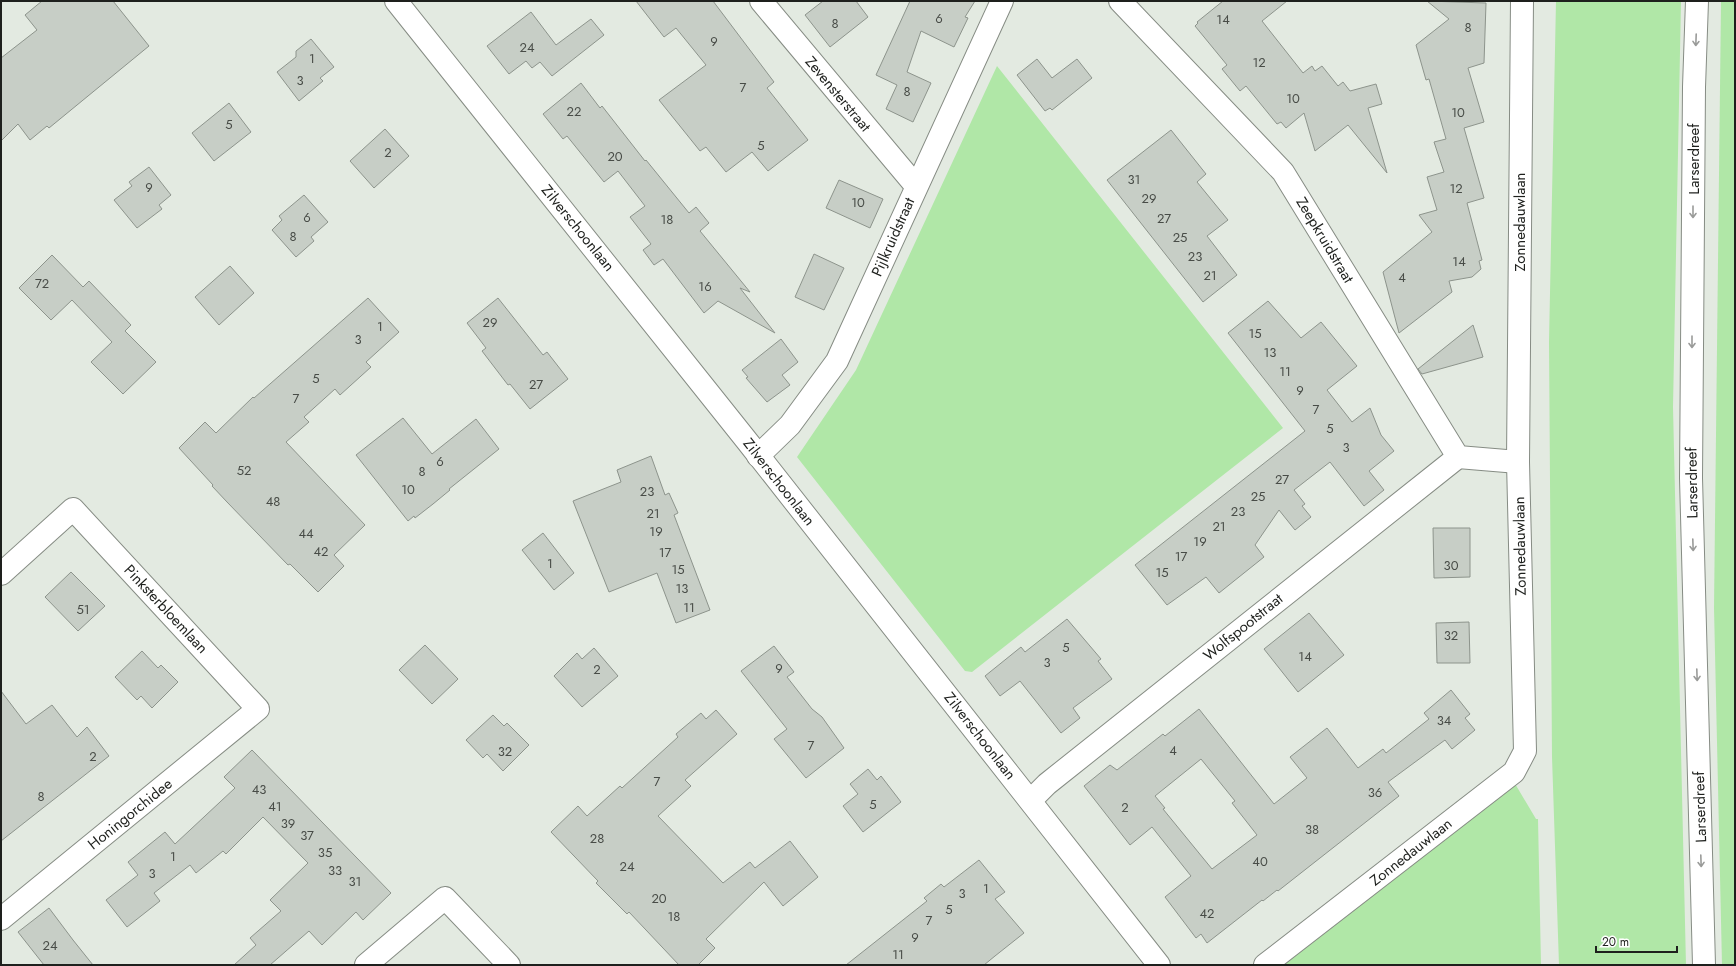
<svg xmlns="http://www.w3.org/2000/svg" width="1736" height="966" viewBox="0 0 1736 966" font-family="Jost,sans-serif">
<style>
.green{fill:#b0e7a7}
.building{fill:#c7cec6;stroke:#8d948c;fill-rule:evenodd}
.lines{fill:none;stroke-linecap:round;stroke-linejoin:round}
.minor-casing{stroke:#868c84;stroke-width:24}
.secondary-casing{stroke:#868c84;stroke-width:24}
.minor{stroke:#fff;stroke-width:22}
.secondary{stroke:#fff;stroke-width:22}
.oneway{stroke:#9a9b99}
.labels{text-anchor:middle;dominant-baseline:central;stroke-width:3.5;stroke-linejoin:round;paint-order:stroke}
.number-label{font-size:13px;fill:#484c47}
.street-label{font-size:15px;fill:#1e201d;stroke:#fff}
</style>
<rect width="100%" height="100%" fill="#e3eae1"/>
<!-- green -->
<g class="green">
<path d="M1556,1H1681L1673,407L1686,965H1559L1552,757L1549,342Z"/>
<path d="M1721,1H1735V965H1722L1714,608Z"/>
<path d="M997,66L1283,428L972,672L965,671L797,457L856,370Z"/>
<path d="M1514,782L1536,819H1538L1541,965H1282Z"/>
</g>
<!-- building -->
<g class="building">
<path d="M42,1H113L149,46L49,128L47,126L30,140L18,124L1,141V58L37,30L25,15Z"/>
<path d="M636,1H713L774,82L767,88L808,140L768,171L752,152L726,172L706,147L700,151L659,100L706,65L676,28L664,37Z"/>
<path d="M823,1H856L868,17L830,47L805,15Z"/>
<path d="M910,1H975L965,17L968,18L954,47L921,31L907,72L931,83L913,122L886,109L897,85L876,75Z"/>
<path d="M1223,1H1287L1262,21L1303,73L1312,66L1315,71L1322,66L1338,86L1343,82L1350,91L1376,84L1382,104L1368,108L1387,173L1348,125L1315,151L1304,113L1286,128L1281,122L1277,124L1246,86L1240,91L1222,69L1227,65L1195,26L1198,23L1197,22Z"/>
<path d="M1427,1L1486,3L1484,63L1468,68L1484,122L1464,128L1484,198L1467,203L1482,260L1479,261L1481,269L1472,277L1449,281L1452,292L1399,333L1383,272L1432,232L1419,215L1437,210L1427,177L1444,172L1434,142L1446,139L1429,79L1426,80L1416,45L1449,19Z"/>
<path d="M531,12L556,45L591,19L604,35L552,76L540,62L532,68L526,61L509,74L487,46Z"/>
<path d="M311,39L334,67L320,78L323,81L299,101L277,72L296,57V51Z"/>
<path d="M1037,59L1052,78L1077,59L1092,78L1052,110L1050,108L1045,111L1017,75Z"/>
<path d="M581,83L600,108L602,106L645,161L646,160L689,213L696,207L709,223L700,231L750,292L740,288L775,333L718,301L704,313L663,259L654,265L643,250L651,244L630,217L645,206L618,171L604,182L567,136L563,139L543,114Z"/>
<path d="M229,103L251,132L214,161L192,133Z"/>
<path d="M385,129L409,156L374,188L350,161Z"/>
<path d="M1171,130L1206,174L1197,182L1228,220L1207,236L1237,275L1203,302L1107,180Z"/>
<path d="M149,167L171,195L159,205L162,209L137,228L114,200L132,186L129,182Z"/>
<path d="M839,180L883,199L870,228L826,208Z"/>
<path d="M304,195L328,222L311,237L314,241L296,257L272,230L282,220L279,216Z"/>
<path d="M814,254L844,268L824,310L795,297Z"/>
<path d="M52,255L83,287L89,281L131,325L125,331L156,362L123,394L91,362L112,342L72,300L51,320L19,288Z"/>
<path d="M230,266L254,293L219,325L195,297Z"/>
<path d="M368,298L399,332L366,362L371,367L340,395L335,389L304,417L309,422L286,442L365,525L334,555L344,566L318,592L290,564L288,565L227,502L212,486L213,485L179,448L205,422L216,433L253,397L254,398Z"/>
<path d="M498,298L543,355L547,352L568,379L530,409L510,384L508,385L482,351L486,348L467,323Z"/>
<path d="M1268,301L1301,338L1321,322L1357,366L1327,390L1352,422L1370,408L1381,435L1394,451L1369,471L1384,490L1364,506L1330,462L1294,490L1305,504L1302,506L1311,517L1295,530L1279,510L1255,545L1264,557L1219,593L1206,577L1167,605L1135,565L1305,431L1228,333Z"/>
<path d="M1473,325L1483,357L1422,374L1418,369Z"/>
<path d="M781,339L798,362L782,375L790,385L767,402L746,378L748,377L742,370Z"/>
<path d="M403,418L432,454L476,419L499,449L449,489L450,490L433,504L415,518L414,516L408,521L356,455Z"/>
<path d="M651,456L665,495L669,493L678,513L674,515L710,610L676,623L657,573L609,592L573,501L621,482L617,470Z"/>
<path d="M1433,528H1470V577L1434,578Z"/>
<path d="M543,533L574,573L554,590L522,550Z"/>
<path d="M71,572L105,606L78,631L45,597Z"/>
<path d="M1309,613L1344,655L1298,692L1264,649Z"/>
<path d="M1067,619L1101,659L1098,661L1112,679L1073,708L1080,718L1061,733L1020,681L1000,696L985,676L1021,647L1025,652Z"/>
<path d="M1469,622L1470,663H1437L1436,623Z"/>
<path d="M425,645L458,679L432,704L399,670Z"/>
<path d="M774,646L794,672L787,677L812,709L822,717L844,748L806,778L774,739L787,729L741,671Z"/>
<path d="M594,648L618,676L582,707L554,676L577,653L582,659Z"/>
<path d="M142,651L158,668L161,665L178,682L152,708L141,696L137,700L115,677Z"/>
<path d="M1451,690L1470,714L1465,718L1475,730L1452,749L1445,740L1388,782L1399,796L1278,891L1277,890L1263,901L1262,900L1207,943L1201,934L1196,938L1165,897L1191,876L1152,827L1130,845L1084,786L1110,765L1117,770L1163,734L1165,736L1199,709L1274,804L1307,778L1290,757L1327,728L1358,768L1383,749L1386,753L1429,719L1424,713ZM1201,759L1235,801L1232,803L1257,835L1212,869L1163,809L1165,808L1155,796Z"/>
<path d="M1,691L26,724L52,705L77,737L87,727L109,756L1,841Z"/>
<path d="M716,710L737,734L685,780L691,786L658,816L723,883L750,862L755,868L790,841L818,877L783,906L764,882L706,939L715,948L698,965H679L629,912L627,914L596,883L598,881L551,832L578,806L587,816L620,786L622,788L678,737L676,734L701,713L706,719Z"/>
<path d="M493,715L504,726L507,723L529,745L503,771L487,754L483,758L466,740Z"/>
<path d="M252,750L391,893L363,920L356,912L322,945L309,931L270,965H234L256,945L250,938L281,911L270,900L308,863L263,817L226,854L223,851L196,873L190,865L154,893L160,901L127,927L106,900L138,875L128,862L165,832L175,844L235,788L224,777Z"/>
<path d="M868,769L877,780L881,776L901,802L863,832L843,806L858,794L850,784Z"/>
<path d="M979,860L1005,892L995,899L1024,933L995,956L984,965H846L927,901L924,898L941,884L944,887Z"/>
<path d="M49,908L73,940L93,965H44L18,932Z"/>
</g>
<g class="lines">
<defs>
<g id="minor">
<path d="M396,1L747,441L1159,965"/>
<path d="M761,1L916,186"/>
<path d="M1120,1L1283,172L1458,457L1518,462"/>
<path d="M758,456L790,425L837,361L1002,1"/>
<path d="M1,574L73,509L258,709L1,919"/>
<path d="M1031,800L1047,784L1458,457"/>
<path d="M366,965L445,898L509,965"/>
<path d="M1265,965L1514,772L1525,751L1518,462L1522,1"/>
</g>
<path id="secondary" d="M1697,1L1694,87L1691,478L1704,965"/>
</defs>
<!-- minor casing -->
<use href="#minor" class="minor-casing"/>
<!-- secondary casing -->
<use href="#secondary" class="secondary-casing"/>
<!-- minor -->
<use href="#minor" class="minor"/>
<!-- secondary -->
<use href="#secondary" class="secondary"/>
</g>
<!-- one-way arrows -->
<defs><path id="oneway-shaft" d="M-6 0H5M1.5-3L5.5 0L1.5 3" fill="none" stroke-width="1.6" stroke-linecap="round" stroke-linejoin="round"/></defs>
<g class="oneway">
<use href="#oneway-shaft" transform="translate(1696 40) rotate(92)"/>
<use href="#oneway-shaft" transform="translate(1693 212) rotate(90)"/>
<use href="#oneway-shaft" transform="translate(1692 342) rotate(90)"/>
<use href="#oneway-shaft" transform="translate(1693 545) rotate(88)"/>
<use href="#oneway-shaft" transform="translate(1697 675) rotate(88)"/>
<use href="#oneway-shaft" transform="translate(1701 861) rotate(88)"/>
</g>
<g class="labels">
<!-- number labels -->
<g class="number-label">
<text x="939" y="18">6</text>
<text x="1223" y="19">14</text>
<text x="835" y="23">8</text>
<text x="1468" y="27">8</text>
<text x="714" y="41">9</text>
<text x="527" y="47">24</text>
<text x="312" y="58">1</text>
<text x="1259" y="62">12</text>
<text x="300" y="80">3</text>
<text x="743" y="87">7</text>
<text x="907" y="91">8</text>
<text x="1293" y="98">10</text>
<text x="574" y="111">22</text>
<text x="1458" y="112">10</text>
<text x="229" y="124">5</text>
<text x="761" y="145">5</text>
<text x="388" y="152">2</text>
<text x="615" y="156">20</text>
<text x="1134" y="179">31</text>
<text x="149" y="187">9</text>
<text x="1456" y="188">12</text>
<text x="1149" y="198">29</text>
<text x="858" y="202">10</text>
<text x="307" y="217">6</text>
<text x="1164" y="218">27</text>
<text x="667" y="219">18</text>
<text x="293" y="236">8</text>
<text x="1180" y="237">25</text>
<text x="1195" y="256">23</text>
<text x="1459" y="261">14</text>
<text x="1210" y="275">21</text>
<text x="1402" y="277">4</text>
<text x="42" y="283">72</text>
<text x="705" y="286">16</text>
<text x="490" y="322">29</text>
<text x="380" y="326">1</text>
<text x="1255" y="333">15</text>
<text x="358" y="339">3</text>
<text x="1270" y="352">13</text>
<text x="1285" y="371">11</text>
<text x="316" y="378">5</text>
<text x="536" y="384">27</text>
<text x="1300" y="390">9</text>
<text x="296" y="398">7</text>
<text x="1316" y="409">7</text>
<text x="1330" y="428">5</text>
<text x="1346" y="447">3</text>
<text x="440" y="461">6</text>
<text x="244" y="470">52</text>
<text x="422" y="471">8</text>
<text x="1282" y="479">27</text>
<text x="408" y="489">10</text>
<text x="647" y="491">23</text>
<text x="1258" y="496">25</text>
<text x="273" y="501">48</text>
<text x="1238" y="511">23</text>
<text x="653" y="513">21</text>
<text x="1219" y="526">21</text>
<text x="656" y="531">19</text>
<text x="306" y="533">44</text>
<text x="1200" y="541">19</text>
<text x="321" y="551">42</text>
<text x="665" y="552">17</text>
<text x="1181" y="556">17</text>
<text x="550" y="563">1</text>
<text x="1451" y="565">30</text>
<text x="678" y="569">15</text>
<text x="1162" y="572">15</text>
<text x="682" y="588">13</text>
<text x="689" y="607">11</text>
<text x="83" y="609">51</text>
<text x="1451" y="635">32</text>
<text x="1066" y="647">5</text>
<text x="1305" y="656">14</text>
<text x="1047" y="662">3</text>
<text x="779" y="668">9</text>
<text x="597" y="669">2</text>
<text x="1444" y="720">34</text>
<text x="811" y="745">7</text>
<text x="1173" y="750">4</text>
<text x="505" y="751">32</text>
<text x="93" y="756">2</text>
<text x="657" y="781">7</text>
<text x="259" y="789">43</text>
<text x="1375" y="792">36</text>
<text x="41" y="796">8</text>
<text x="873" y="804">5</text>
<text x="275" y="806">41</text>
<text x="1125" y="807">2</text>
<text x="288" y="823">39</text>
<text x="1312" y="829">38</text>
<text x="307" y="835">37</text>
<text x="597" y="838">28</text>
<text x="325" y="852">35</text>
<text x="173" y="856">1</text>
<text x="1260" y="861">40</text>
<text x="627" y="866">24</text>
<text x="335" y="870">33</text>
<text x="152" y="873">3</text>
<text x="355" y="881">31</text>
<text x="986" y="888">1</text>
<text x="962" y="893">3</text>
<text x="659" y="898">20</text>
<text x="949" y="909">5</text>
<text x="1207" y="913">42</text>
<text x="674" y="916">18</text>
<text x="929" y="920">7</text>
<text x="915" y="937">9</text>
<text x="50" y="945">24</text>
<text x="898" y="954">11</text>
</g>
<!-- street labels -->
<g class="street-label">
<text transform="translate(838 94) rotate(50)">Zevensterstraat</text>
<text transform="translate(1694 159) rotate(-90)">Larserdreef</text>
<text transform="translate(1520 222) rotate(-90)">Zonnedauwlaan</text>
<text transform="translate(578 228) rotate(51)">Zilverschoonlaan</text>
<text transform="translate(893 237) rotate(-66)">Pijlkruidstraat</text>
<text transform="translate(1325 240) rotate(59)">Zeepkruidstraat</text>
<text transform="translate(779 482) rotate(52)">Zilverschoonlaan</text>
<text transform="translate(1692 483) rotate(-91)">Larserdreef</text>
<text transform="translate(1520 546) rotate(-91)">Zonnedauwlaan</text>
<text transform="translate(166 609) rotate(47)">Pinksterbloemlaan</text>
<text transform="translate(1243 627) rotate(-39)">Wolfspootstraat</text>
<text transform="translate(980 736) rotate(52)">Zilverschoonlaan</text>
<text transform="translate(1700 807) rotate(-92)">Larserdreef</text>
<text transform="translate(130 814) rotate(-39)">Honingorchidee</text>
<text transform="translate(1411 852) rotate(-38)">Zonnedauwlaan</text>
</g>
</g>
<!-- border -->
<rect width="1736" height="966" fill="none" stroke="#1e201d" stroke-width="4"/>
<!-- scale -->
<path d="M1596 946v6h81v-6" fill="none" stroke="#1e201d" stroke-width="2"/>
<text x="1602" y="946" font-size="12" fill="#1e201d" stroke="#ffffff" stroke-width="3" paint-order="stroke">20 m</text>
</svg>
